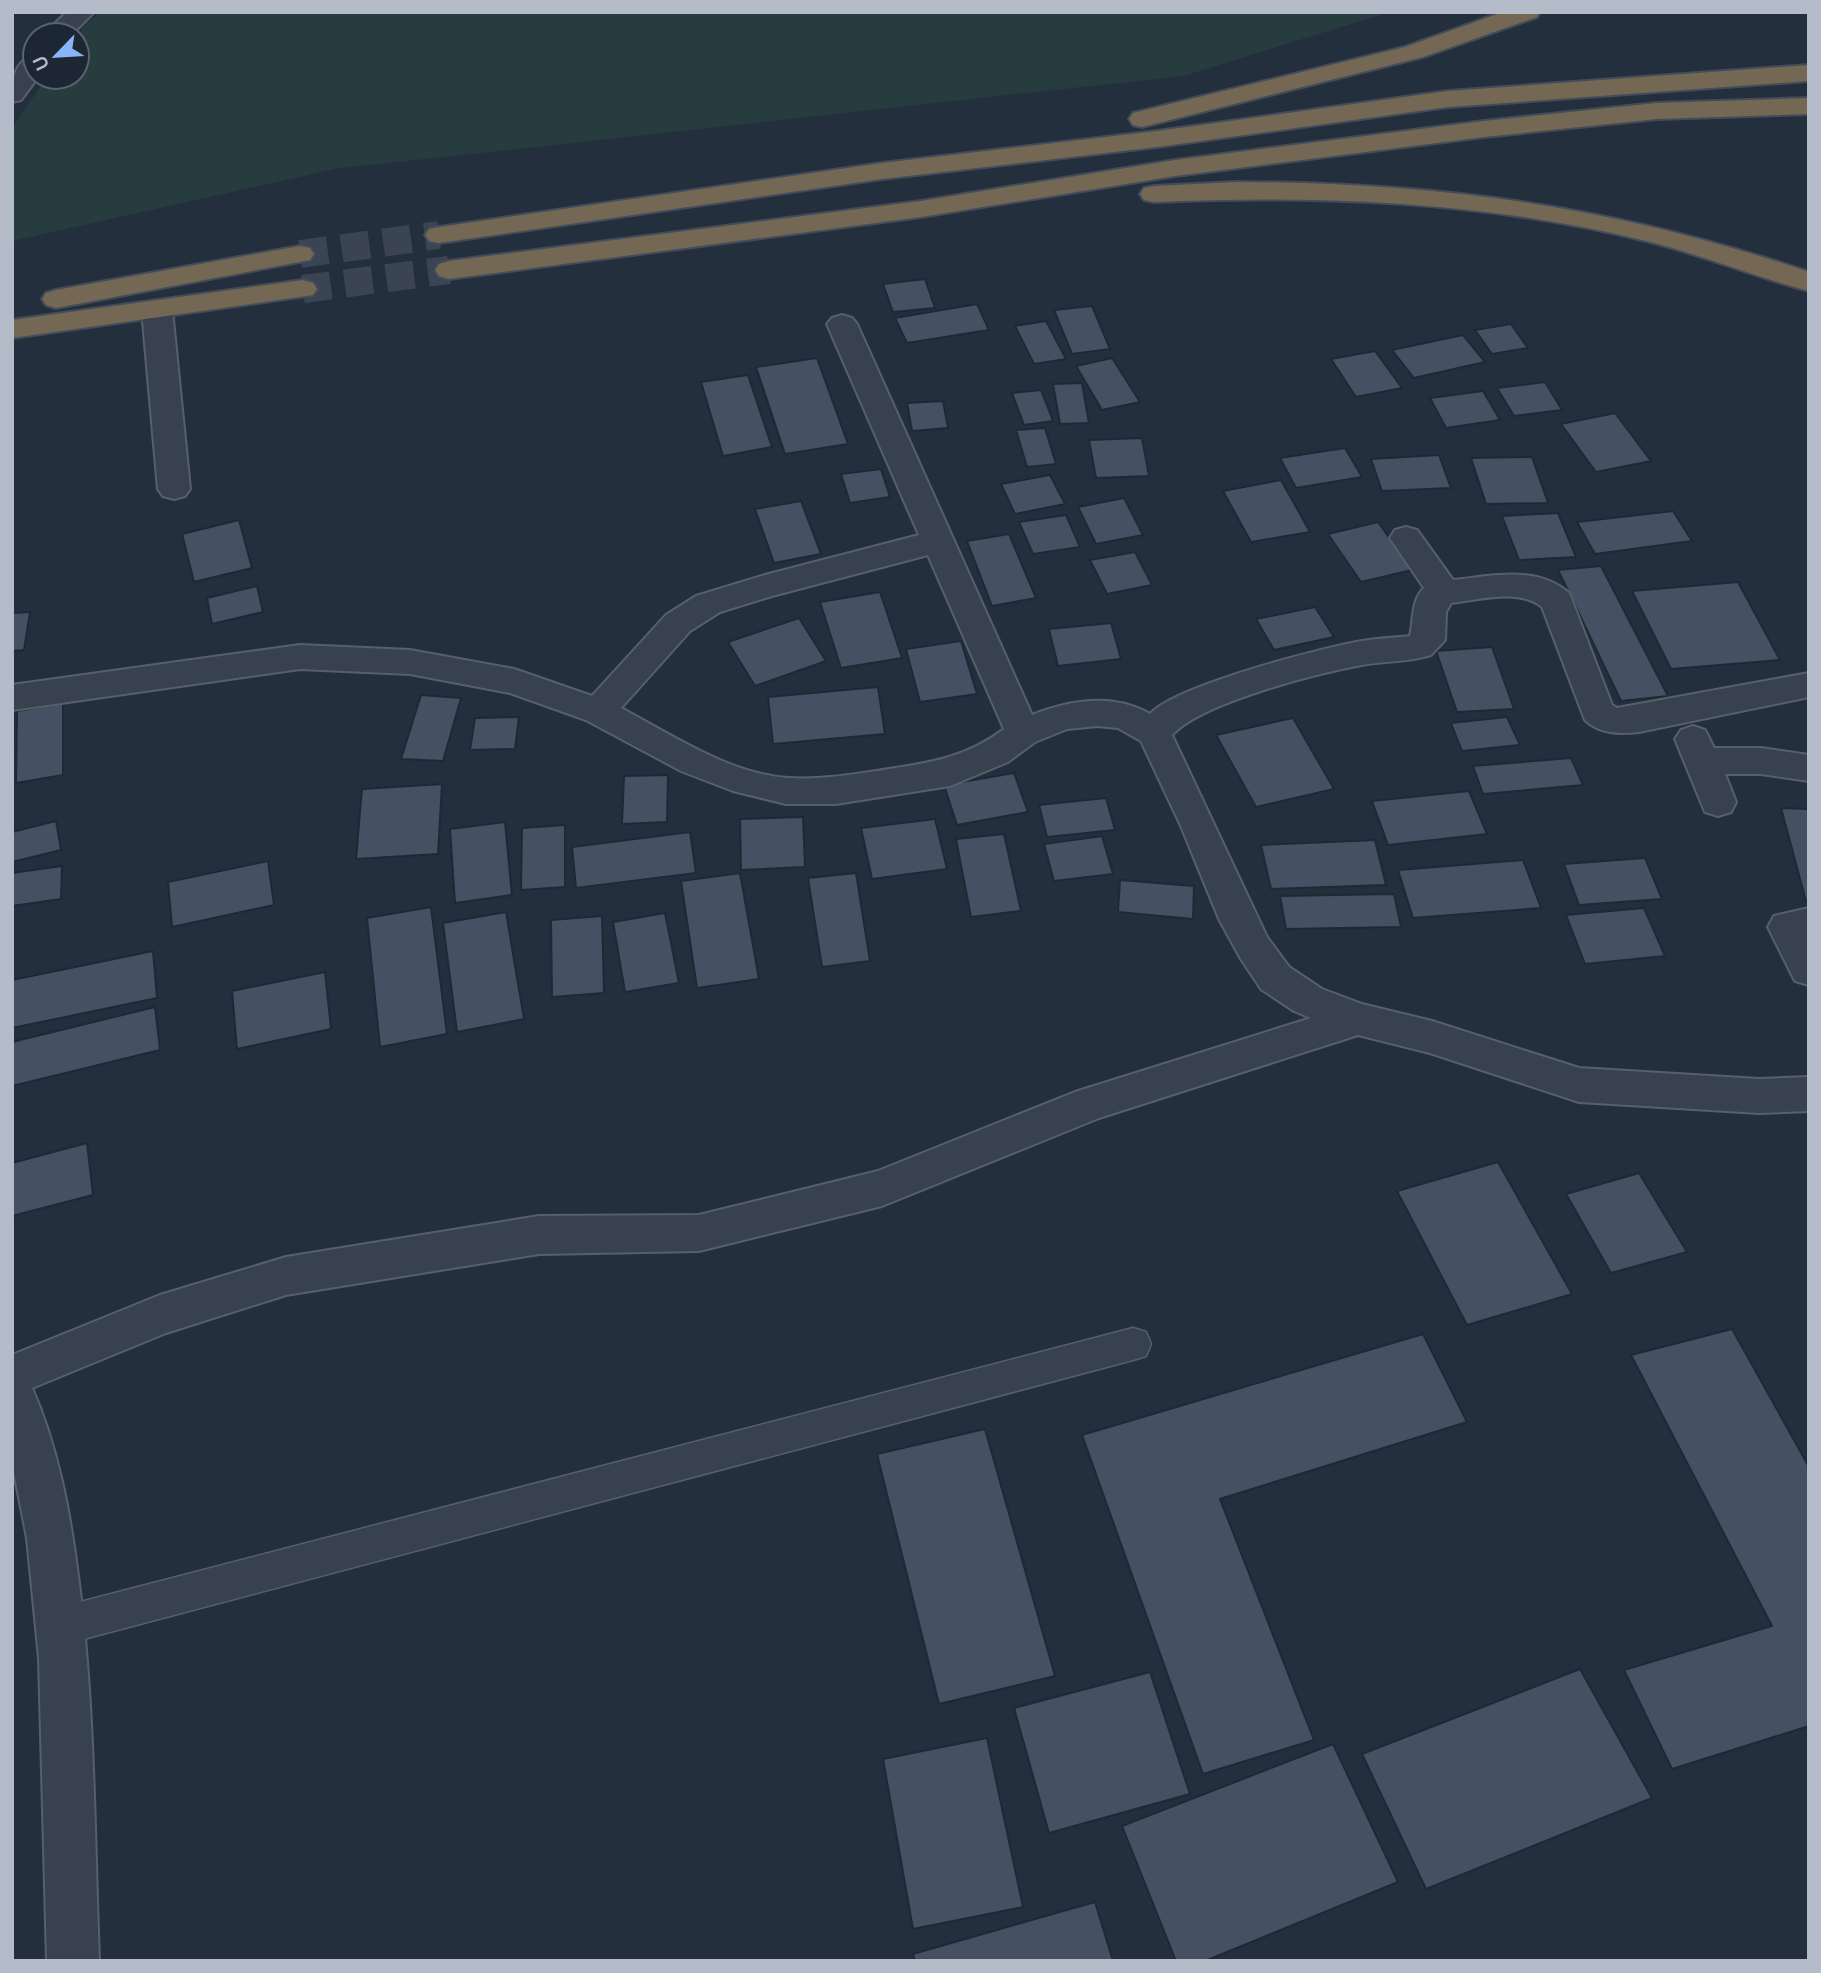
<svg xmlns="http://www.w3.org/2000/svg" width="1821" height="1973" viewBox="0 0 1821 1973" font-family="Cabin,sans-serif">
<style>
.green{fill:#263c3f}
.building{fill:#455162;stroke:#1f2835;stroke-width:2}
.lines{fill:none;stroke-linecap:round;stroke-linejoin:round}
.motorway-tunnel{stroke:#3a4453;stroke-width:28;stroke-dasharray:28 14;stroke-linecap:butt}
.service-casing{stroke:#565f6c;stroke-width:3}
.minor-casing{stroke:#565f6c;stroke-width:4}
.motorway-casing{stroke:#434c59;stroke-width:4}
.service{fill:#38414e;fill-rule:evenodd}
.minor{fill:#38414e;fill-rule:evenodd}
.motorway{fill:#746855;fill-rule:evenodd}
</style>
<rect width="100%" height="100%" fill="#242f3e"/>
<!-- green -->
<path class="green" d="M101,12H1390L1183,76L334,169L12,241V128L47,77H77C77,41 70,34 101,12Z"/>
<!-- building -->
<g class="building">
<path d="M925,279L935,308L893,312L883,284Z"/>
<path d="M977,304L989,330L907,343L895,318Z"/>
<path d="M1092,306L1110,349L1072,354L1054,310Z"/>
<path d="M1046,321L1066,359L1034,364L1015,326Z"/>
<path d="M1511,324L1528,348L1492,354L1475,330Z"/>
<path d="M1463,335L1485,362L1414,378L1392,350Z"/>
<path d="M1375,351L1402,388L1356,397L1331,359Z"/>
<path d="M817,358L848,444L785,454L756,367Z"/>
<path d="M1112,358L1140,402L1102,410L1076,366Z"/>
<path d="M748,375L772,447L723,456L701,382Z"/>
<path d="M1545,382L1562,410L1514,416L1497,388Z"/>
<path d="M1082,383L1089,423L1060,424L1053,384Z"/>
<path d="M1041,390L1053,421L1024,425L1012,393Z"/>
<path d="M1483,391L1500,420L1446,428L1430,398Z"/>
<path d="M943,401L948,428L912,431L907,403Z"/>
<path d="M1615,413L1651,461L1596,472L1561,424Z"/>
<path d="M1045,428L1056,464L1027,467L1016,430Z"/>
<path d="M1142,438L1149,476L1096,478L1089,440Z"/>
<path d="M1345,448L1362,477L1296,488L1280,458Z"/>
<path d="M1439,455L1451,488L1382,491L1371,459Z"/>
<path d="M1532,457L1548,503L1486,504L1471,458Z"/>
<path d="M881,469L890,497L850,503L841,474Z"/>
<path d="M1050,475L1065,504L1015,514L1001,484Z"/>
<path d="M1281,480L1310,532L1251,542L1223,491Z"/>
<path d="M1124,498L1143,535L1096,544L1078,507Z"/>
<path d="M801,501L821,554L774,563L755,509Z"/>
<path d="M1673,511L1692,541L1595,554L1577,522Z"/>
<path d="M1558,513L1576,557L1519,560L1502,516Z"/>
<path d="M1066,515L1080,547L1033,554L1019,522Z"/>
<path d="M239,520L252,568L194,582L182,534Z"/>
<path d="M1378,522L1412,570L1361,582L1328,534Z"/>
<path d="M1009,534L1036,598L992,606L967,541Z"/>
<path d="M1135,552L1152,585L1107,594L1090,560Z"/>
<path d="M1601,566L1668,696L1621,701L1558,570Z"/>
<path d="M1738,582L1780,660L1671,669L1632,591Z"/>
<path d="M257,586L263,612L212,624L207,598Z"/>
<path d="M880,592L902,658L841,668L820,602Z"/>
<path d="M1315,607L1334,637L1274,650L1256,619Z"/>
<path d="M30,612L24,650L12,651V613Z"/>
<path d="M799,618L826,661L755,686L728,642Z"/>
<path d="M1111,623L1121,659L1058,666L1049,629Z"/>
<path d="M961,641L977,694L920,702L906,649Z"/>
<path d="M1492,647L1514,709L1457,712L1436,651Z"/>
<path d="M878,687L885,734L773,744L768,697Z"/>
<path d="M421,695L461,698L443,761L401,759Z"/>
<path d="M63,703V775L16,783L17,711Z"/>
<path d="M519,717L515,749L470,750L475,718Z"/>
<path d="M1507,717L1520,745L1462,751L1451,723Z"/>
<path d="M1293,718L1334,789L1256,807L1216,735Z"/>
<path d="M1571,758L1583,785L1483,794L1473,766Z"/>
<path d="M1014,773L1028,812L957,825L944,785Z"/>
<path d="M668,775L667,822L622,824L624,776Z"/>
<path d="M442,784L438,854L356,859L362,789Z"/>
<path d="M1469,791L1487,834L1388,845L1372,801Z"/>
<path d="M1106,798L1115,830L1047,837L1039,805Z"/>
<path d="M1781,808L1809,809V901H1806Z"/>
<path d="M803,817L805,867L741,870L740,819Z"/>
<path d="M935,819L947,869L872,879L861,828Z"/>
<path d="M56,821L61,850L12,862V832Z"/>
<path d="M505,822L512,895L455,903L450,829Z"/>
<path d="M565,825V887L521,890L522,828Z"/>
<path d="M690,832L696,873L576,888L572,847Z"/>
<path d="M1004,834L1021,911L971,917L956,839Z"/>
<path d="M1102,836L1113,874L1054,881L1044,844Z"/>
<path d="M1375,840L1386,885L1271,889L1261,845Z"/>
<path d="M1645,858L1662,899L1579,905L1564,864Z"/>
<path d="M1523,860L1541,908L1413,918L1398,870Z"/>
<path d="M268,861L274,905L172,927L168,882Z"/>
<path d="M62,866L61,899L12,906V873Z"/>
<path d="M740,873L759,979L697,988L681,881Z"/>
<path d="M856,873L870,961L822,967L808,878Z"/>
<path d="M1120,880L1194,886L1193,919L1118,912Z"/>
<path d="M1394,894L1401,927L1286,929L1280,896Z"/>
<path d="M431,907L447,1034L380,1047L367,918Z"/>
<path d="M1644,908L1665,956L1585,964L1566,915Z"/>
<path d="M506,912L524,1019L457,1032L443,923Z"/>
<path d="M665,913L679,983L625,992L613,922Z"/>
<path d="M602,916L604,993L552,997L551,920Z"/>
<path d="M153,951L157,998L12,1028V980Z"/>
<path d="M325,972L331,1029L237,1049L232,991Z"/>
<path d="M155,1007L160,1050L12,1086V1042Z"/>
<path d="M87,1143L93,1195L12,1216V1163Z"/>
<path d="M1498,1162L1572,1294L1467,1325L1397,1191Z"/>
<path d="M1639,1173L1687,1252L1611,1273L1566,1194Z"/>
<path d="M1732,1329L1809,1467V1726L1672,1769L1624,1670L1772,1626L1631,1355Z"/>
<path d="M1423,1334L1467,1422L1220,1499L1314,1740L1203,1774L1082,1435Z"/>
<path d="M985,1429L1055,1676L939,1704L877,1454Z"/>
<path d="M1580,1669L1652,1798L1426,1889L1362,1754Z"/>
<path d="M1150,1672L1190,1794L1049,1833L1014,1708Z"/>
<path d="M987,1738L1023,1907L913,1929L883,1759Z"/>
<path d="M1333,1744L1398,1882L1205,1961H1176L1122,1826Z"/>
<path d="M1095,1902L1113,1961H915L913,1954Z"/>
</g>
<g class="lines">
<!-- motorway-tunnel -->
<g class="motorway-tunnel">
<path d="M300,254L439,235"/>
<path d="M303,289L449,270"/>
</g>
<defs>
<path id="service" d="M1133,1328L1146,1332L1151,1344L1146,1356L1133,1360L61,1645L47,1640L42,1626L47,1612L61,1607Z"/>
<g id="minor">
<path d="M67,12H94L71,35H43Z"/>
<path d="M35,55V77H38L21,100L12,102C12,82 13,61 35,55Z"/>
<path d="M157,301L167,304L172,310L190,489L185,496L174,499L163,496L158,489L142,310L147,304Z"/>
<path d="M842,315L852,318L857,324L1032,715C1070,700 1113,693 1150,714C1175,686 1321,648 1362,641C1378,638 1394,638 1410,636C1414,619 1411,601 1424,588L1390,538L1395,530L1406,527L1417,530L1453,580C1493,576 1536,565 1569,593L1612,705L1617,708L1809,673V697L1639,732C1619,734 1600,734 1585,720L1542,607C1520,588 1478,600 1451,603L1446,612L1445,640L1431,655C1408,662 1385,661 1362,665C1318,673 1200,703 1172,735L1267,937L1289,967L1322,989L1362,1004L1432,1021L1579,1068L1759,1079L1809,1077V1111L1759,1113L1579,1102L1430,1053L1358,1035L1099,1118L882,1206L699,1251L539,1254L286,1295L166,1333L32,1388C57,1445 69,1507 77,1568C95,1698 94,1830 99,1961H47L39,1658L27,1538L12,1462V1355L160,1295L286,1257L539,1216L699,1215L878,1171L1075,1092L1311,1018L1294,1011L1261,989L1241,959L1219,919L1181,826L1141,741L1118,728L1097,726L1067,729L1035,742L1008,762L950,786L836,804H786L733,791L681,771L586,720L510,693L410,674L300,669L12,710V685L300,645L410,650L514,669L592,696L666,615L696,596L765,575L919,535L827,324L832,318ZM928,555L1004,729C966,757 934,762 889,769C856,774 823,780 788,778C729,774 672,735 621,708L690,631L720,612L772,596Z"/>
<path d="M1693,726L1705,730L1714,748H1761L1809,755V781L1761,774H1725L1736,802L1731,812L1718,816L1705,812L1675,739L1681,730Z"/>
<path d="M1809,908V985L1795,981L1768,927L1774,916Z"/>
</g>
<g id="motorway">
<path d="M1503,12H1540L1537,17L1423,57L1142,127L1133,125L1129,119L1133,113L1405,47Z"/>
<path d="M1809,65V81L1448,107L1157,147L882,179L439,243L429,241L425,235L429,229L439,227L882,163L1157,131L1448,91Z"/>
<path d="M1809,98V114L1657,119L1484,137L1175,176L921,217L449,279L439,276L435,270L439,264L449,261L921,201L1175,160L1484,121L1657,103Z"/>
<path d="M1237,182C1442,183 1614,206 1809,272V291C1754,277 1701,254 1646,241C1484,201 1319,195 1154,202L1144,200L1140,194L1144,188L1154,186Z"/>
<path d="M300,246L310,248L314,254L310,260L56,308L46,305L42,299L46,293L56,290Z"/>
<path d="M303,280L313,283L317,289L313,295L12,338V320Z"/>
</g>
</defs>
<!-- service casing -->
<use href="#service" class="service-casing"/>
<!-- minor casing -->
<use href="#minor" class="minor-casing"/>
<!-- motorway casing -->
<use href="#motorway" class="motorway-casing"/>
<!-- service -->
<use href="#service" class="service"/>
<!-- minor -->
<use href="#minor" class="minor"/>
<!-- motorway -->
<use href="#motorway" class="motorway"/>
</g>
<!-- border -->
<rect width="1821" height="1973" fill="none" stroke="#b4bcc9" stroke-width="28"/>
<!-- north arrow -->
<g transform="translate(56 56) rotate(245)"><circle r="33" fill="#1d2633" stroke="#59626f" stroke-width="2"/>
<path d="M0-5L12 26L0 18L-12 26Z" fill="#8ab4f8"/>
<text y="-10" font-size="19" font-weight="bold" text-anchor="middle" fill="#b4bcc9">U</text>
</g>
</svg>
